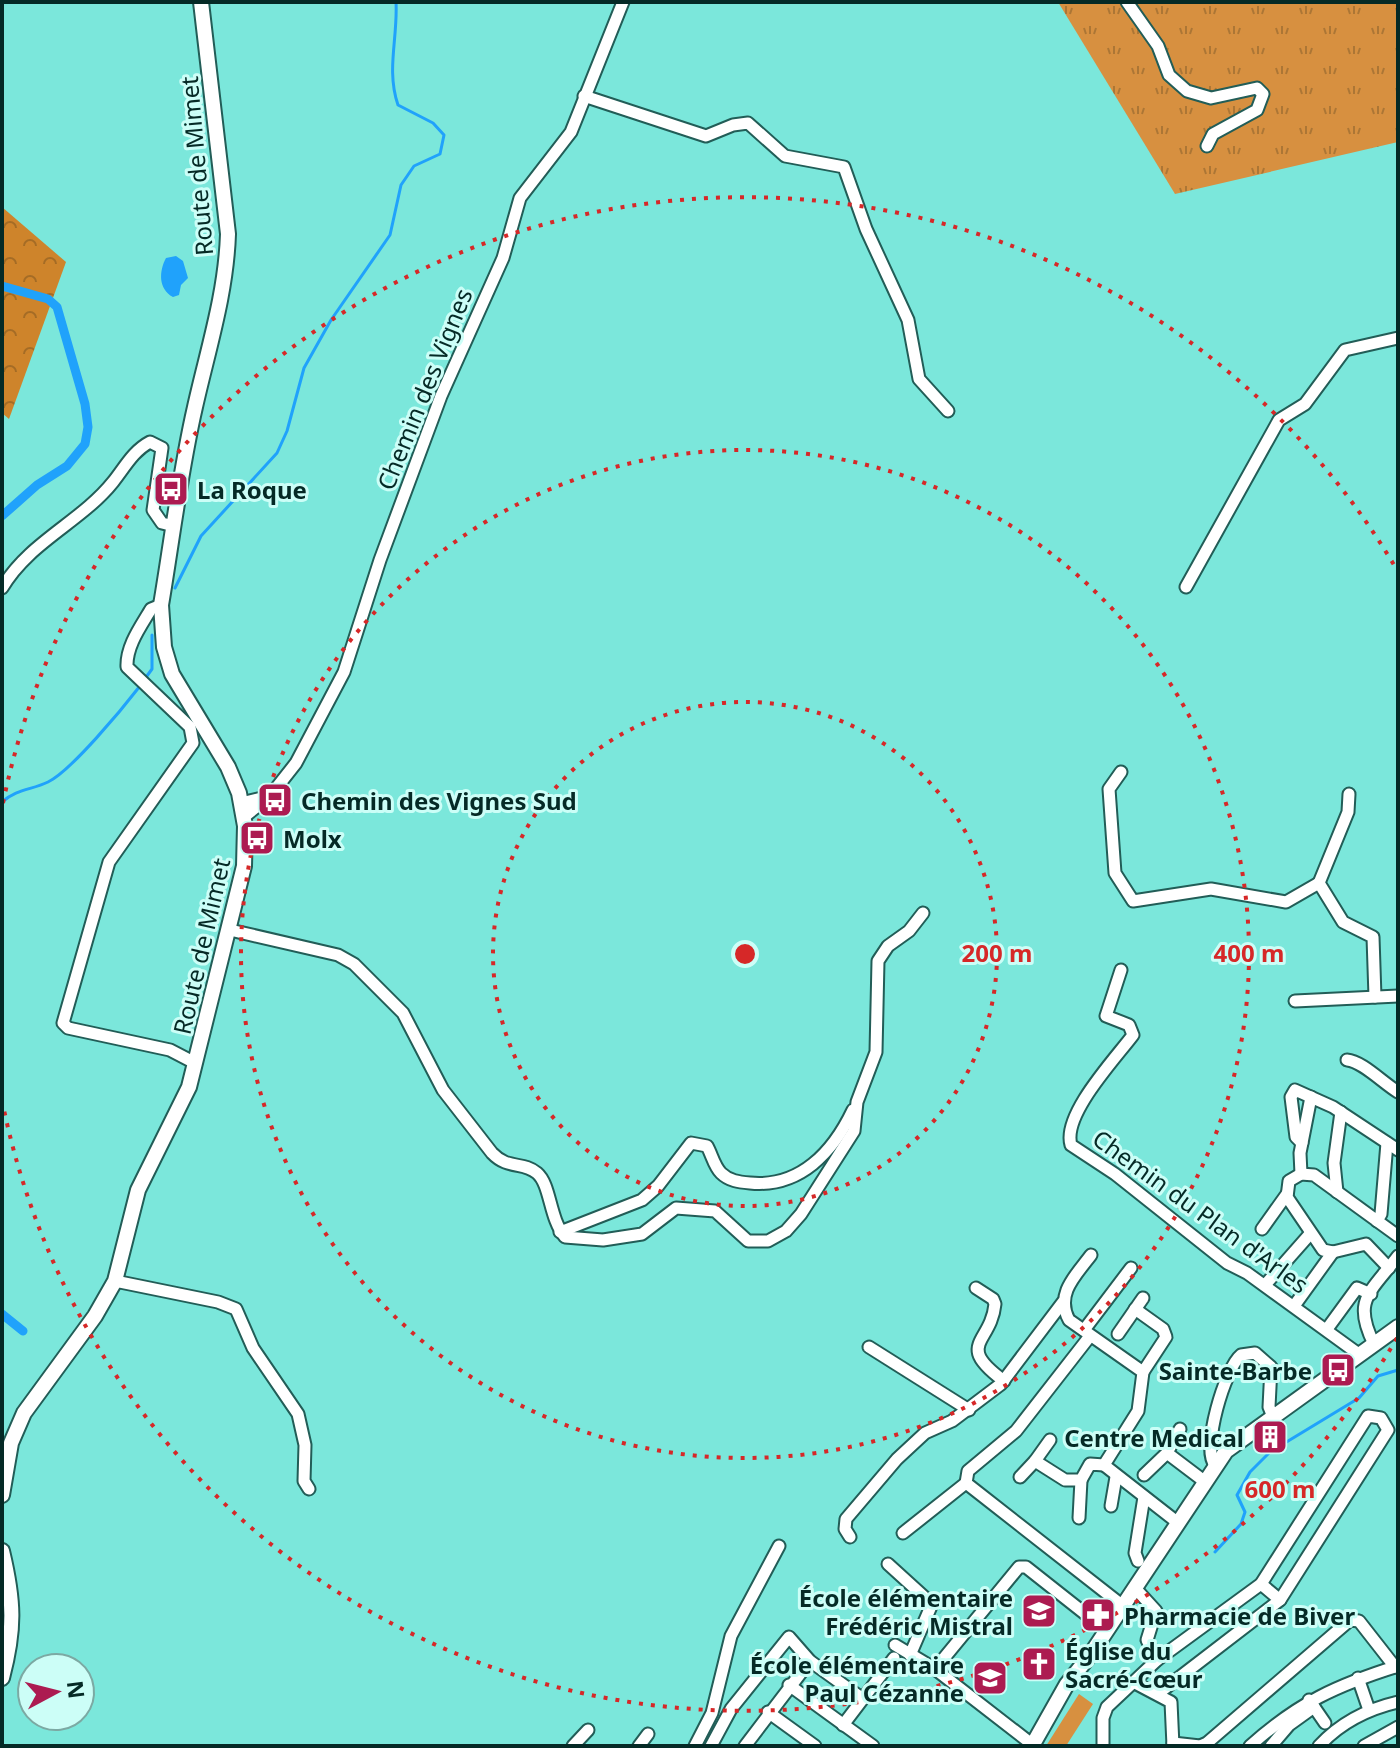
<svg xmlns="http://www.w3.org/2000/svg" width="1400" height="1748" viewBox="0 0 1400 1748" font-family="'Noto Sans',sans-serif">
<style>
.grass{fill:url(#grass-tufts)}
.forest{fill:url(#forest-crowns)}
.park{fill:#d79040}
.water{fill:#20a2fb}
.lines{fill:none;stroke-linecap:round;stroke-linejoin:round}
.stream{stroke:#20a2fb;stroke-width:3}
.canal{stroke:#20a2fb;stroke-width:9}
.minor-casing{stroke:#225d57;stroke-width:15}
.major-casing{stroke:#225d57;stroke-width:18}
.minor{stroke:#fff;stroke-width:11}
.major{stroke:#fff;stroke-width:14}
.ring{fill:none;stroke:#d62828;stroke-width:4;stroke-dasharray:4 8}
.labels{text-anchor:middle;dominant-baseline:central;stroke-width:6;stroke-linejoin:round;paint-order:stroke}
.street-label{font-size:24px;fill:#052a26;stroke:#ccfef7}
.poi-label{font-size:24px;font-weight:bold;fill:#052a26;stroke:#ccfef7;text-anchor:start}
.centre{fill:#d62828;stroke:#ccfef7;stroke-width:4}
.ring-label{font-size:24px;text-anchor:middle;font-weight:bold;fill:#d62828;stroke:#ccfef7;stroke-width:6;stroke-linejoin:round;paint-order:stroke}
</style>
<defs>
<pattern id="grass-tufts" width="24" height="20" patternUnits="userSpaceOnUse" patternTransform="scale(2)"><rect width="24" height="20" fill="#d79040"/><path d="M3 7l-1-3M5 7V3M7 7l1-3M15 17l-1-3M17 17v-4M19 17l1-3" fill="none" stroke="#ac7635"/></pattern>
<pattern id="forest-crowns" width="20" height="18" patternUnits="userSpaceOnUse" patternTransform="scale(2)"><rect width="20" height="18" fill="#ce842b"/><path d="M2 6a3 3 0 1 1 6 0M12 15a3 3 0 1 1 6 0" fill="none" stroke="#a56c25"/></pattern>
</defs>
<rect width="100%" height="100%" fill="#7be7db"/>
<!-- grass -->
<path class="grass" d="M1058,2H1398V142L1175,194Z"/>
<!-- forest -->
<path class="forest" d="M2,207L66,262L9,419L2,413Z"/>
<!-- park -->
<path class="park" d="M1079,1694L1093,1704L1066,1746H1046Z"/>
<!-- water -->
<path class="water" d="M176,256L183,261L188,278L181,285L179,295L173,297C158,289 159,271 166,258Z"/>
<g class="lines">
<!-- stream -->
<g class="stream">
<path d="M175,588L201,536L277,453L287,431L304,368L331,320L390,235L401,185L414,166L440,154L444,135L433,123L398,105C386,70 398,38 396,2"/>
<path d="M144,680L152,669V635"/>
<path d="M2,802C17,789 31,790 48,782C71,771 123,708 140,686"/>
<path d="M1215,1552L1241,1524L1245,1512L1237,1495L1250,1472L1270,1452L1359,1398L1378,1376L1398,1370"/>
</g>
<!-- canal -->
<g class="canal">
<path d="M2,286L48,299L57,307L85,404L88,427L85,444L67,466L37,485L2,516"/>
<path d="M2,1314L23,1331"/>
</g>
<defs>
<g id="minor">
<path d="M1127,2L1158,46L1169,75L1187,91L1211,98L1257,88L1263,94L1257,110L1213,134L1207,146"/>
<path d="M584,96L706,136L733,125L748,123L785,156L844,167L866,229L908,320L919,379L948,411"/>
<path d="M1186,587L1279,420L1305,404L1345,350L1398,338"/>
<path d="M2,588C29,542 81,522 113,482C125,467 133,451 150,442L162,448L153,510L162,523L174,526"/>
<path d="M161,605L151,609C141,626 126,646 127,667L190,727L193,743L109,862L63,1023L68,1028L170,1050L195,1063"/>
<path d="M1121,772L1109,789L1115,873L1133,901L1211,889L1286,902L1319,883"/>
<path d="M1349,794L1348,812L1319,883L1343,922L1373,937L1375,997"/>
<path d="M270,796L296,763L344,672L380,560L441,396L503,258L520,198L571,132L623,2"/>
<path d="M241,803L270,796L244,817"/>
<path d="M230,930L338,955L354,964L403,1013L443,1090L492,1153C508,1170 523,1161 537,1173C551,1185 549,1218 565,1237L603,1240L642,1234L676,1208L715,1211L748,1241H768L786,1231L801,1214L854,1131L857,1102L876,1052L878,961L888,946L909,931L923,913"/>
<path d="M1121,970L1106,1016L1129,1025L1133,1035C1115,1059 1062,1115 1071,1145L1115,1174L1227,1263L1247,1273L1360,1355"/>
<path d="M1295,1001L1398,996"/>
<path d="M1347,1060C1362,1061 1383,1083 1398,1092"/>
<path d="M1302,1143L1296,1137L1291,1097L1295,1090L1333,1107L1398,1150"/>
<path d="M1301,1174L1300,1153L1311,1097"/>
<path d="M1337,1192L1334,1163L1341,1112"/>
<path d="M1377,1221L1381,1214L1387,1143"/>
<path d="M1262,1229L1287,1194"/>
<path d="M560,1232L642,1200L658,1186L691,1143L707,1146C712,1155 714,1166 721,1173C729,1181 739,1182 750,1183C800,1188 833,1152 853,1110"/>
<path d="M1091,1255C1076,1275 1055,1294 1069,1320L1143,1372L1138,1411L1104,1465L1177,1522"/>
<path d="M1389,1268L1366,1244L1333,1252L1323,1250L1287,1197L1289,1181L1301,1174L1314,1175L1398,1236"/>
<path d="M115,1281L218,1302L236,1309L253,1348L298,1414L305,1445L304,1481L309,1489"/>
<path d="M1265,1285L1310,1234"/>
<path d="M976,1288L993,1299L995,1304C991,1344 954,1344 1004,1381"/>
<path d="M1294,1306L1333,1252"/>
<path d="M1135,1309L1163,1329L1166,1337L1143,1372"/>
<path d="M1327,1329L1357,1288L1371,1294"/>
<path d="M1084,1330L1131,1268"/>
<path d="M1118,1334L1143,1298"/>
<path d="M1090,1336L1016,1431L968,1471L966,1483L1123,1606"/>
<path d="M1374,1344C1352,1300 1370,1293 1398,1256"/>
<path d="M869,1347L969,1410"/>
<path d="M1167,1453L1204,1481"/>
<path d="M1035,1461L1050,1440"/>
<path d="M1215,1465C1201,1449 1225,1368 1241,1355L1255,1353L1271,1367L1269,1407L1273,1417"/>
<path d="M1144,1475L1167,1453L1180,1429"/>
<path d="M1020,1477L1035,1461L1065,1480H1081L1090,1464L1104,1465"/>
<path d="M1111,1506L1116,1477"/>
<path d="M1079,1518L1081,1480"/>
<path d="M903,1533L966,1483"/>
<path d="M850,1537L845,1529L846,1519L897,1459L925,1433L952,1421L1001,1384L1063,1302"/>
<path d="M1138,1561L1135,1553L1144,1497"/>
<path d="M888,1564L932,1604L910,1655"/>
<path d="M1261,1584L1280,1600"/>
<path d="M1135,1588L1156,1611L1147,1640L1157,1660"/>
<path d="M895,1645L935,1669"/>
<path d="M1358,1678L1369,1710"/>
<path d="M1135,1683L1171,1702L1173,1746"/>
<path d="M789,1685L873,1746"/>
<path d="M1314,1707L1325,1723"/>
<path d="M768,1712L815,1746"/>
<path d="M843,1725L894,1658"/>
<path d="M1173,1743L1200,1746L1207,1743L1350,1620L1359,1621L1395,1667"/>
<path d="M1033,1745L935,1669L1019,1567H1026L1107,1631"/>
<path d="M573,1746L588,1730"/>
<path d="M639,1746L648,1734"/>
<path d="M695,1746L712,1713L731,1636L779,1546"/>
<path d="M711,1746L731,1709L789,1637L810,1661L863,1699"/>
<path d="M745,1746L810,1661"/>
<path d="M1103,1746V1718L1107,1707L1157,1660L1261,1584L1368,1416L1381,1418L1388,1430L1280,1600L1159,1693"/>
<path d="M1250,1746C1298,1703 1337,1685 1398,1666"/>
<path d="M1271,1746L1289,1725L1314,1707L1309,1700"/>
<path d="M1319,1746C1340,1723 1368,1709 1398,1702"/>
<path d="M1364,1746L1398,1727"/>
</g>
<g id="major">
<path d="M2,1495L11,1443L24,1413L95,1316L115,1281L138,1190L189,1087L244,866L245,826L239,793L228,767L172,674L164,647L161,605C172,540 180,472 195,407C208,349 226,294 228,234L201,2"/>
<path d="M2,1551C14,1601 15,1629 2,1678"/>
<path d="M1032,1746L1067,1684L1091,1654L1226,1451L1398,1327"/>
</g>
</defs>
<!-- minor casing -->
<use href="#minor" class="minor-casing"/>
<!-- major casing -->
<use href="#major" class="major-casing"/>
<!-- minor -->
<use href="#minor" class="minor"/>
<!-- major -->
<use href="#major" class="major"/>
</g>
<!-- distance rings -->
<g class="ring">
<circle cx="745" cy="954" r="252"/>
<circle cx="745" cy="954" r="504"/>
<path d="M1397 1338A757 757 0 0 1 3 1105M3 803A757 757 0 0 1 1397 570"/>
</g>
<!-- icons -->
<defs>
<symbol id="bus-square" viewBox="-11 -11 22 22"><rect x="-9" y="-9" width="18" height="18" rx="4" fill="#ac1b51" stroke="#ccfef7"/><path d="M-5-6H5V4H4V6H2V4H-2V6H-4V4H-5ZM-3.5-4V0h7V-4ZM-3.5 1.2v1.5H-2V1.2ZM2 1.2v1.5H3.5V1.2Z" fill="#fff"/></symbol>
<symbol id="building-square" viewBox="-11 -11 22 22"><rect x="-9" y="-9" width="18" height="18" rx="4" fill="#ac1b51" stroke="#ccfef7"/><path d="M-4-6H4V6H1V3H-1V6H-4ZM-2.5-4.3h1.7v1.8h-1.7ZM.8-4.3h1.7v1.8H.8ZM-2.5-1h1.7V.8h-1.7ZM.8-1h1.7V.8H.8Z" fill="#fff"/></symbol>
<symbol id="school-square" viewBox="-11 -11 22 22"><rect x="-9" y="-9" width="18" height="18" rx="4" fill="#ac1b51" stroke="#ccfef7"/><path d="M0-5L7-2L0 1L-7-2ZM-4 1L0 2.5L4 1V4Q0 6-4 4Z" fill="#fff"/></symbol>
<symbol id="pharmacy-square" viewBox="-11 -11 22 22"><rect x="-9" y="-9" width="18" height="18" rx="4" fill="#ac1b51" stroke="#ccfef7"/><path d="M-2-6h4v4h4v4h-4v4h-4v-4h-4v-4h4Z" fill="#fff"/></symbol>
<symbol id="church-square" viewBox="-11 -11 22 22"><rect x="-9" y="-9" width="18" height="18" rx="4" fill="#ac1b51" stroke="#ccfef7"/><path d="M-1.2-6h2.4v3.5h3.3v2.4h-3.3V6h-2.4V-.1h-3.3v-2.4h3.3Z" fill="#fff"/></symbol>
</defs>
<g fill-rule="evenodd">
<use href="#bus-square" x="151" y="469" width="40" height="40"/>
<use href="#bus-square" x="255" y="780" width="40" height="40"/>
<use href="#bus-square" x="237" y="818" width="40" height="40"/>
<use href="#bus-square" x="1318" y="1350" width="40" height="40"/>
<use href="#building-square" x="1250" y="1417" width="40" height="40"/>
<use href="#school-square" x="1019" y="1591" width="40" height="40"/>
<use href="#pharmacy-square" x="1078" y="1595" width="40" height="40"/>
<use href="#church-square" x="1019" y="1644" width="40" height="40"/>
<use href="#school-square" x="970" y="1658" width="40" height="40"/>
</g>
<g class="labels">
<!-- street labels -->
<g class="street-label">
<text transform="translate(196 166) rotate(-95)">Route de Mimet</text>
<text transform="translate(424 389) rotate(-68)">Chemin des Vignes</text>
<text transform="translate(201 946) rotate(-77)">Route de Mimet</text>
<text transform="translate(1201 1211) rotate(36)">Chemin du Plan d'Arles</text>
</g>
<!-- poi labels -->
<g class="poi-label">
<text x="197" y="489">La Roque</text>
<text x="301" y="800">Chemin des Vignes Sud</text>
<text x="283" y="838">Molx</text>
<text x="1312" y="1370" text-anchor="end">Sainte-Barbe</text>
<text x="1244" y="1437" text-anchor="end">Centre Medical</text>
<text x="1013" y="1597" text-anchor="end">École élémentaire<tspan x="1013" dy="28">Frédéric Mistral</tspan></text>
<text x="1124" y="1615">Pharmacie de Biver</text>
<text x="1065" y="1650">Église du<tspan x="1065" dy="28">Sacré-Cœur</tspan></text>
<text x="964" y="1664" text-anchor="end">École élémentaire<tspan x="964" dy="28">Paul Cézanne</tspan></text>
</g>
</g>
<circle cx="745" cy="954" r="12" class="centre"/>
<g class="ring-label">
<text x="997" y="962">200 m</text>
<text x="1249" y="962">400 m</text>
<text x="1280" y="1498">600 m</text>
</g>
<!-- border -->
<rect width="1400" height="1748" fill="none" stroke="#052a26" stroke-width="8"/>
<!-- north arrow -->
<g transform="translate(56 1692) rotate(83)"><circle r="38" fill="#ccfef7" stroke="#7ca9a3" stroke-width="2"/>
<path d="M0-6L14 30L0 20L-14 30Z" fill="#ac1b51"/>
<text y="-12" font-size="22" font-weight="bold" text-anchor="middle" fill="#052a26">N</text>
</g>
</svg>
